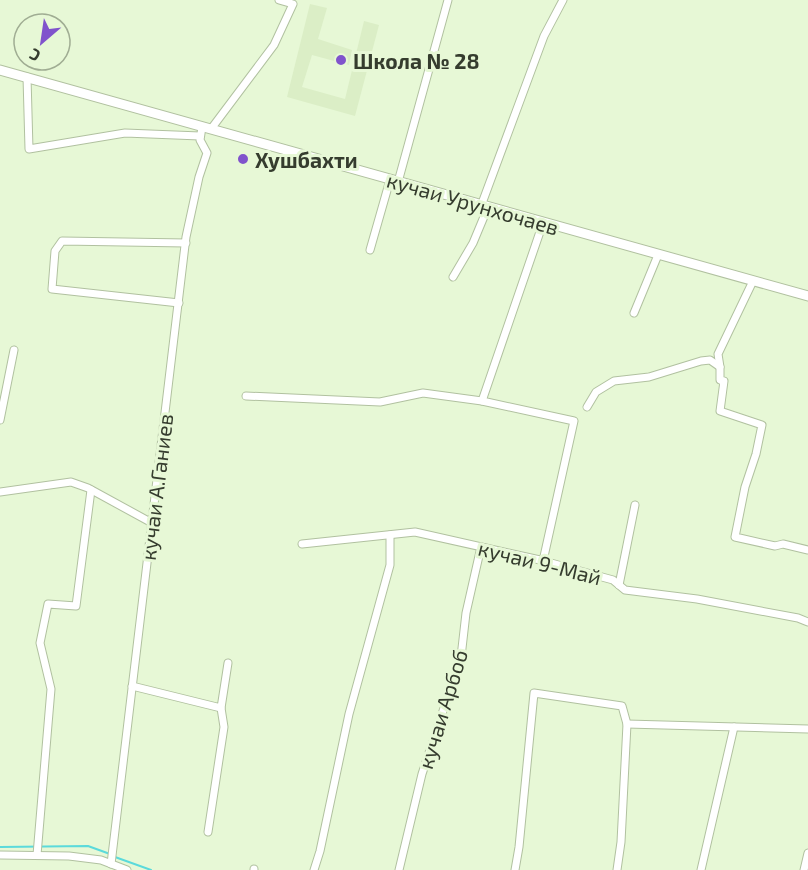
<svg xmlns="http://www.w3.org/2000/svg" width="808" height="870" viewBox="0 0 808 870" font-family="'Exo 2',sans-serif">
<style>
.built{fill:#dbeec6}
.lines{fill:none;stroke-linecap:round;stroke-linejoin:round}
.stream{stroke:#5bdadb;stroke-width:2}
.street-casing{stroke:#b1c1a0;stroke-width:9}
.secondary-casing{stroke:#b1c1a0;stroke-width:11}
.street{stroke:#fff;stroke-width:7}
.secondary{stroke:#fff;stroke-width:9}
.poi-dot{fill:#8053cc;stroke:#e7f8d6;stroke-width:2}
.labels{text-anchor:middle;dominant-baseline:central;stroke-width:6;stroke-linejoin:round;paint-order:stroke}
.poi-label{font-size:21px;font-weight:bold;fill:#353c2e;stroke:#e7f8d6;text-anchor:start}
.street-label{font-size:21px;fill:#353c2e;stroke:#e7f8d6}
</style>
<rect width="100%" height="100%" fill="#e7f8d6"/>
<!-- built -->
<path class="built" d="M310,4L327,8L318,39L352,50L349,65L312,55L302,87L345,99L364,21L379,25L355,116L287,97Z"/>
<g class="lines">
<!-- stream -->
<g class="stream">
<path d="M0,847L88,846L110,854"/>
<path d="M115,857L151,870"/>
</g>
<defs>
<g id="street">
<path d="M27,77L29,149L125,133L200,136"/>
<path d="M211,129L274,45L293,4L279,0"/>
<path d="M398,182L448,0"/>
<path d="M481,206L544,36L563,0"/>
<path d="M370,250L390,180"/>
<path d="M453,277L473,243L488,207"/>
<path d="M753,281L718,354L720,367V380L724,381L720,411L762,425L756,454L745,487L735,537L775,546L783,544L808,550"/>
<path d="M179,303L52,289L55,251L62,241L186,243"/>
<path d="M634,313L658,255"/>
<path d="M246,396L380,402L423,393L482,401L574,421L543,561"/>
<path d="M482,401L543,223"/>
<path d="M587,407L596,392L614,381L649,377L701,361L710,360L720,367"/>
<path d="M0,420L14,350"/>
<path d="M0,492L71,482L88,488L152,523"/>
<path d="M302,544L415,532L540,560L613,580L625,590L697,599L798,618L808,622"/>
<path d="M619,585L635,505"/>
<path d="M132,686L221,708L228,663"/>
<path d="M627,724L808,729"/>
<path d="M208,832L224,727L221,708"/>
<path d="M0,855L69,856L101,860L127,870"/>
<path d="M37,855L51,689L40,643L48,604L76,606L91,490"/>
<path d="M111,864L186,237L199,177L207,153L200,140L202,127"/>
<path d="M254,870V869"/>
<path d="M314,870L320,851L349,714L390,565V535"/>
<path d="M399,870L422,774L461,657L466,613L481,547"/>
<path d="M515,870L519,847L534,693L622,706L627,724L621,842L617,870"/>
<path d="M701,870L734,727"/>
<path d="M804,870L808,853"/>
</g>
<path id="secondary" d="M0,70L808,296"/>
</defs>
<!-- street casing -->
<use href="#street" class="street-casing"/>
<!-- secondary casing -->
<use href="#secondary" class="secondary-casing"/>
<!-- street -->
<use href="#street" class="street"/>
<!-- secondary -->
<use href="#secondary" class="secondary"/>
</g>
<!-- markers -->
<g class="poi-dot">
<circle cx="341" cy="60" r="6"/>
<circle cx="243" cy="159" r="6"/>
</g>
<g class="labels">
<!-- poi labels -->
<g class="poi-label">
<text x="353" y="60">Школа № 28</text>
<text x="255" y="159">Хушбахти</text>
</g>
<!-- street labels -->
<g class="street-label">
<text transform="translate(473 203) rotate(16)">кучаи Урунхочаев</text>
<text transform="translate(156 487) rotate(-83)">кучаи А.Ганиев</text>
<text transform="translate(540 562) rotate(14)">кучаи 9-Май</text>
<text transform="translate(442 709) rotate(-73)">кучаи Арбоб</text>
</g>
</g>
<!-- north arrow -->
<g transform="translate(42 42) rotate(209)"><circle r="28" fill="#e7f8d6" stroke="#a0ad93" stroke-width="1.5"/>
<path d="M0-4.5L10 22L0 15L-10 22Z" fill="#8053cc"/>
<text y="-9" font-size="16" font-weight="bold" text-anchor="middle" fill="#353c2e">С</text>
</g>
</svg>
